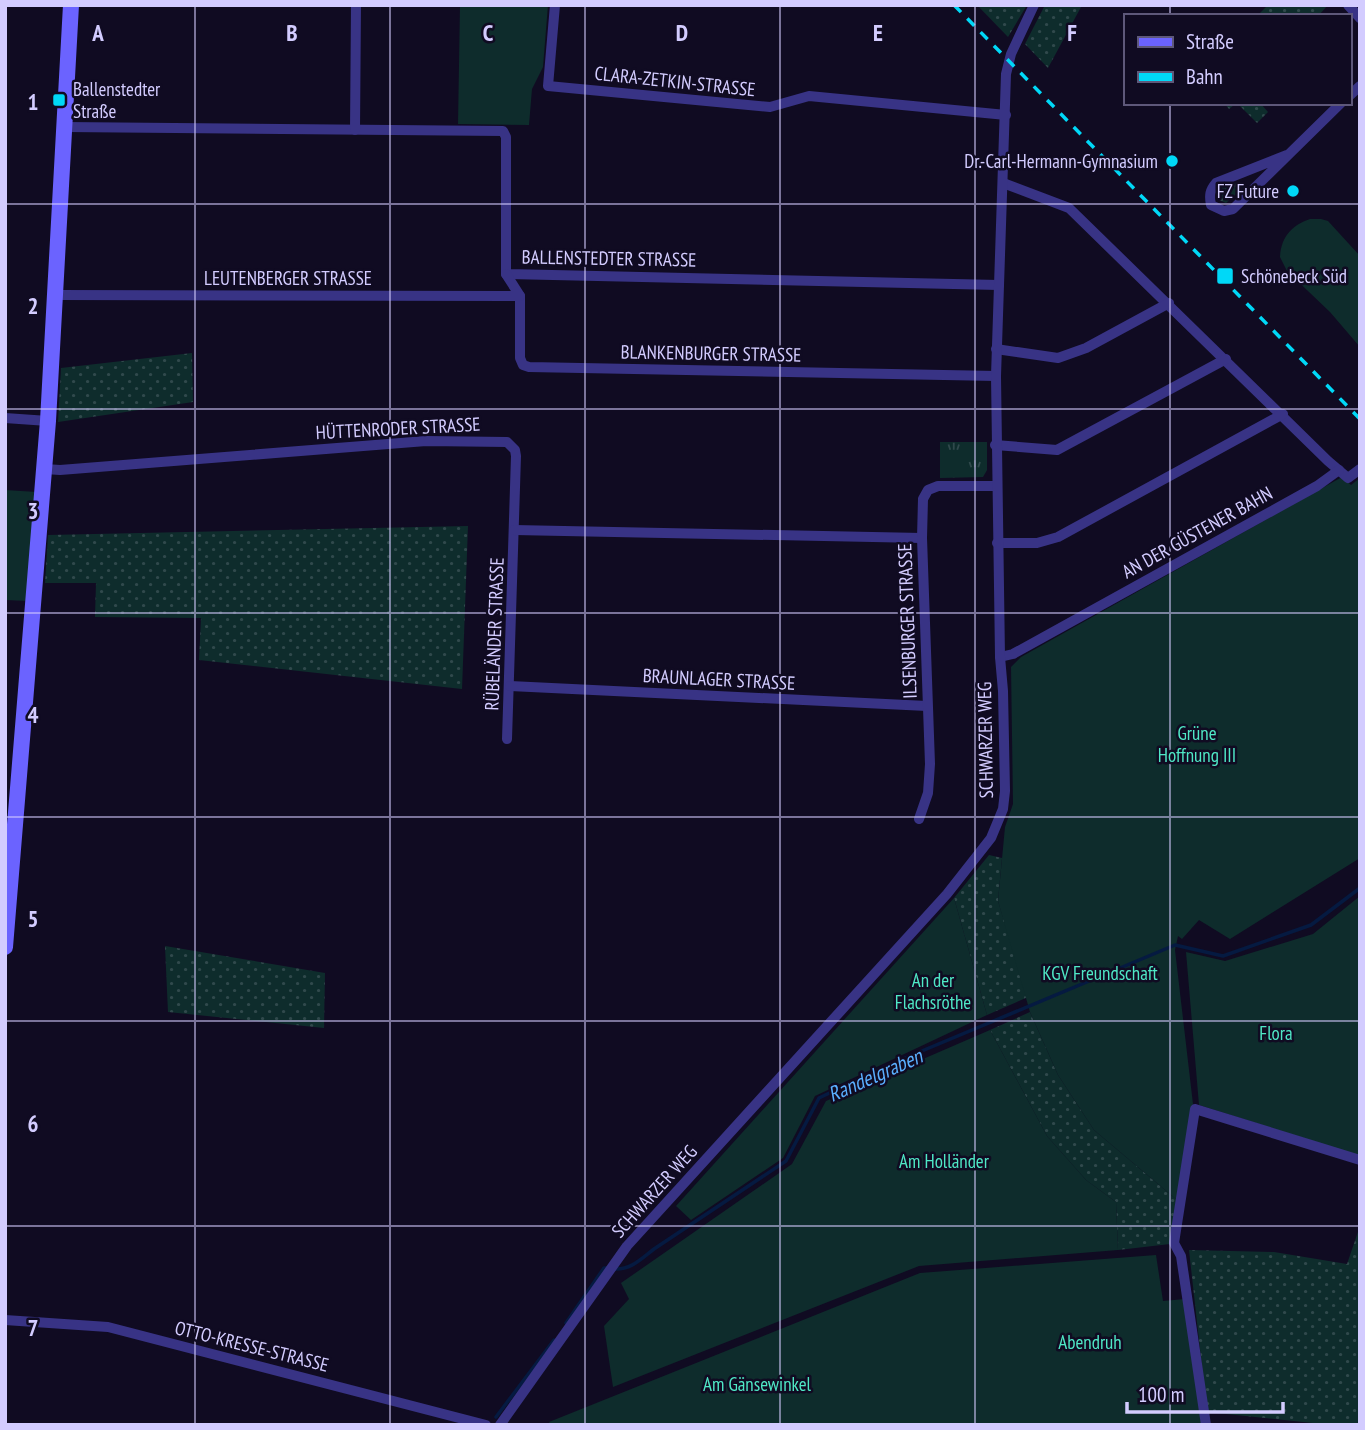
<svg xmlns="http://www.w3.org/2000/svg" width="1365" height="1430" viewBox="0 0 1365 1430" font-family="'PT Sans Narrow',sans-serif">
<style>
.grass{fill:url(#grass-dots)}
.park{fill:url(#park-tufts)}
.garden{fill:#0e2c2c}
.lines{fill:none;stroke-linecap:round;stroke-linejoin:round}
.stream{stroke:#051a41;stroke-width:3.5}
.street{stroke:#383385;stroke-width:10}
.secondary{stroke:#6b63ff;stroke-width:16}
.rail{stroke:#00d8f7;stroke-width:3.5;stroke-dasharray:10 9;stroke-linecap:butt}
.grid{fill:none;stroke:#d3ccff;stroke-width:2;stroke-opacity:0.55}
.poi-dot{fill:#00d8f7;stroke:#100b22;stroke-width:2.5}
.labels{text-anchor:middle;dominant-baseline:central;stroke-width:5;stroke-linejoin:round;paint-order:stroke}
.street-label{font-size:19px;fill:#d3ccff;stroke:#100b22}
.poi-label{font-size:19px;fill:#d3ccff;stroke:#100b22;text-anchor:start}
.park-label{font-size:19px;fill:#4fe8c6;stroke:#100b22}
.water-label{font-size:21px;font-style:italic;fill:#5aafff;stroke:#100b22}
.grid-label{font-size:23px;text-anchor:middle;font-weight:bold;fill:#d3ccff;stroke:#100b22;stroke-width:5;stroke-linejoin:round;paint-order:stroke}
</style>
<defs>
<pattern id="grass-dots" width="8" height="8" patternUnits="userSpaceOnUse" patternTransform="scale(1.75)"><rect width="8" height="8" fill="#0e2c2c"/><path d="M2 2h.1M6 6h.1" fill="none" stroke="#30494c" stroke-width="1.8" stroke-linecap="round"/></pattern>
<pattern id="park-tufts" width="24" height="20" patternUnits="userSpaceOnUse" patternTransform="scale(1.75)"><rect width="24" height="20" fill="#0e2c2c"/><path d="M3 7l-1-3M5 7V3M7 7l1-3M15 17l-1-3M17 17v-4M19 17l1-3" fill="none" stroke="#30494c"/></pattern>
</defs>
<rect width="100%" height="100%" fill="#100b22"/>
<!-- grass -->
<g class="grass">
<path d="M977,5H1027L1008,37Z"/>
<path d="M1045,5L1081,7L1048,68L1025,44Z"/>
<path d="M1268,5H1328L1318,16H1257Z"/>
<path d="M1224,103H1260L1268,112L1257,123L1240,106L1234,105L1229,109Z"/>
<path d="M1240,182L1243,188L1226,203L1219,200L1217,192L1221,187Z"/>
<path d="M192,353L193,402L58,422L61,368Z"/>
<path d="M468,526L462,689L199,660L201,618L95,617L96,583H45L48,535Z"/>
<path d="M989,855L1002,858L998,901L1028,997L987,1015L954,898Z"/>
<path d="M165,946L325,973L324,1028L168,1012Z"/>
<path d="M1030,1012L1058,1075L1094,1130L1177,1200L1170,1244L1118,1250L1116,1202L1086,1180L1047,1136L990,1030Z"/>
<path d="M1360,1226V1425H1332L1207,1412L1189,1250L1274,1252L1347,1264Z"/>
</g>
<!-- park -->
<path class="park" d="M940,442H987V470L983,477L940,478Z"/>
<!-- garden -->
<g class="garden">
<path d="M460,5H548L543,67L532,89L529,125L458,124Z"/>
<path d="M1310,219H1321L1328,221L1360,256V347L1330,312L1287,271L1280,257C1281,237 1292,225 1310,219Z"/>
<path d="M1342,477L1351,485L1360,478V858L1230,939L1199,920L1182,939L1178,936L1175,950L1193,1104L1177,1200L1094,1130L1058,1075L1030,1012L998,901L1005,827L1013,804L1011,667L1021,657Z"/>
<path d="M5,490L37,492L28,601L5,600Z"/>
<path d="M1360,896V1156L1199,1105L1186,952L1225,961L1313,934Z"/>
<path d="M954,898L987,1015L815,1096L783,1158L691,1220L676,1206Z"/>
<path d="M990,1030L1047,1136L1086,1180L1116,1202L1118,1250L919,1266L613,1387L604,1326L629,1299L621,1283L792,1164L826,1101Z"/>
<path d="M1156,1255L1163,1301L1185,1299L1202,1425H551L549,1422L920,1273Z"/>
</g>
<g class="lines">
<!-- stream -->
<g class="stream">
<path d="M614,1269C631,1270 641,1259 654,1249L786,1161L819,1098L886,1066L1175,945L1223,956L1311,925L1360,888"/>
<path d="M566,1323L604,1268H607"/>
<path d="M496,1417L554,1340"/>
</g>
<!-- street -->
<g class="street">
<path d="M555,5L548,86L770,107L809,96L1006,115"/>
<path d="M1348,5L1360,18"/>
<path d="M1349,96L1360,86"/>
<path d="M65,127L503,131L506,137V274L999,285"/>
<path d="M355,130L356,5"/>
<path d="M1287,155L1216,183C1210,190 1209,195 1211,205L1224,211L1233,209L1341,103"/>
<path d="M1003,183L1069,208L1328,461L1348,478L1360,469"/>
<path d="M506,274L520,296V358L523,365L529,367L996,376"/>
<path d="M57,295L520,296"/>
<path d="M996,349L1058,358L1086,348L1169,303"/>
<path d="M5,418L48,421"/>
<path d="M995,445L1057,450L1226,359"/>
<path d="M45,469L60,470L426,441L507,442L515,450L516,456L507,739"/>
<path d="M514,530L922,538"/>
<path d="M997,543H1037L1058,537L1283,414"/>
<path d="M1000,657L1013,654L1317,486L1339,470"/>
<path d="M510,686L927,706"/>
<path d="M919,819L928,793L930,764L922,538L923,499L928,490L938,486H996"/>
<path d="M5,1320L108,1327L486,1425"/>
<path d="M500,1425L627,1246L947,894L991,838L1003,809L1005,791L1003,691L1000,657L996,376L1006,74L1011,54L1034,5"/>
<path d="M1206,1425L1181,1256L1174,1243L1195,1109L1360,1160"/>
</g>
<!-- secondary -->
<path class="secondary" d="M5,947L48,421L71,5"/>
<!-- rail -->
<path class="rail" d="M954,5L1360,419"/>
</g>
<!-- grid -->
<path class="grid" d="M195,5V1425M390,5V1425M585,5V1425M780,5V1425M975,5V1425M1170,5V16M1170,103V1425M5,204H1360M5,409H1360M5,613H1360M5,817H1360M5,1021H1360M5,1226H1360"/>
<!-- markers -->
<g class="poi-dot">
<rect x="52" y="93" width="14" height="14" rx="3.5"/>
<circle cx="1172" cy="161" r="7"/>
<circle cx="1293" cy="191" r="7"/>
<rect x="1216" y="267" width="18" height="18" rx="3.5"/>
</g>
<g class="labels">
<!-- street labels -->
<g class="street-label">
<text transform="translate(675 81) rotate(6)">CLARA-ZETKIN-STRASSE</text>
<text transform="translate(609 258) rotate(1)">BALLENSTEDTER STRASSE</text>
<text x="288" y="278">LEUTENBERGER STRASSE</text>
<text transform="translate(711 353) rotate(1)">BLANKENBURGER STRASSE</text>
<text transform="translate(398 428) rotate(-3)">HÜTTENRODER STRASSE</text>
<text transform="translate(1197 532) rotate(-29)">AN DER GÜSTENER BAHN</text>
<text transform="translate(907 621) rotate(-92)">ILSENBURGER STRASSE</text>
<text transform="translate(494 634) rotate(-88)">RÜBELÄNDER STRASSE</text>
<text transform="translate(719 679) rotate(3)">BRAUNLAGER STRASSE</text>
<text transform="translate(985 740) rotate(-91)">SCHWARZER WEG</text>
<text transform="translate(654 1191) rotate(-48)">SCHWARZER WEG</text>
<text transform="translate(252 1346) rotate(14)">OTTO-KRESSE-STRASSE</text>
</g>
<!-- poi labels -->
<g class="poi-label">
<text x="73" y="89">Ballenstedter<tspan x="73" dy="22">Straße</tspan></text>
<text x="1158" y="161" text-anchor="end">Dr.-Carl-Hermann-Gymnasium</text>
<text x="1279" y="191" text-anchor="end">FZ Future</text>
<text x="1241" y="276">Schönebeck Süd</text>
</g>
<!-- park labels -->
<g class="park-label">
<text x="1197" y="733">Grüne<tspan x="1197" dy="22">Hoffnung III</tspan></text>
<text x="1100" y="973">KGV Freundschaft</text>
<text x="933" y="980">An der<tspan x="933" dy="22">Flachsröthe</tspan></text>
<text x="1276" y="1033">Flora</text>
<text x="944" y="1161">Am Holländer</text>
<text x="1090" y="1342">Abendruh</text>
<text x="757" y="1384">Am Gänsewinkel</text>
</g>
<!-- water labels -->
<g class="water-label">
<text transform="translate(875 1075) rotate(-24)">Randelgraben</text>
</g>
</g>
<g class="grid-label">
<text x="98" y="41">A</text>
<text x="292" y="41">B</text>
<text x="488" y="41">C</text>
<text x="682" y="41">D</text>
<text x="878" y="41">E</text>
<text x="1072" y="41">F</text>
<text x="33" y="110">1</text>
<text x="33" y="314">2</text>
<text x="33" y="519">3</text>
<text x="33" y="723">4</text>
<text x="33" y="927">5</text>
<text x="33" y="1132">6</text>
<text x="33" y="1336">7</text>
</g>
<!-- border -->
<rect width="1365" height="1430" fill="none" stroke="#d3ccff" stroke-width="14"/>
<!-- legend -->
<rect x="1124" y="14" width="228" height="91" fill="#100b22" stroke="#5e587a" stroke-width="2"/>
<rect x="1138" y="37" width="35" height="10" fill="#6b63ff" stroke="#5e587a" stroke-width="2"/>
<text x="1186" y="49" font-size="21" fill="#d3ccff">Straße</text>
<rect x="1138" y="72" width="35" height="10" fill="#00d8f7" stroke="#5e587a" stroke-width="2"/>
<text x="1186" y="84" font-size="21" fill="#d3ccff">Bahn</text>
<!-- scale -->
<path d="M1127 1402v10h156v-10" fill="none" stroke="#d3ccff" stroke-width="3.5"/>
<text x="1138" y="1402" font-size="21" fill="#d3ccff" stroke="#100b22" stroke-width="5" paint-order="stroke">100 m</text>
</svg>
